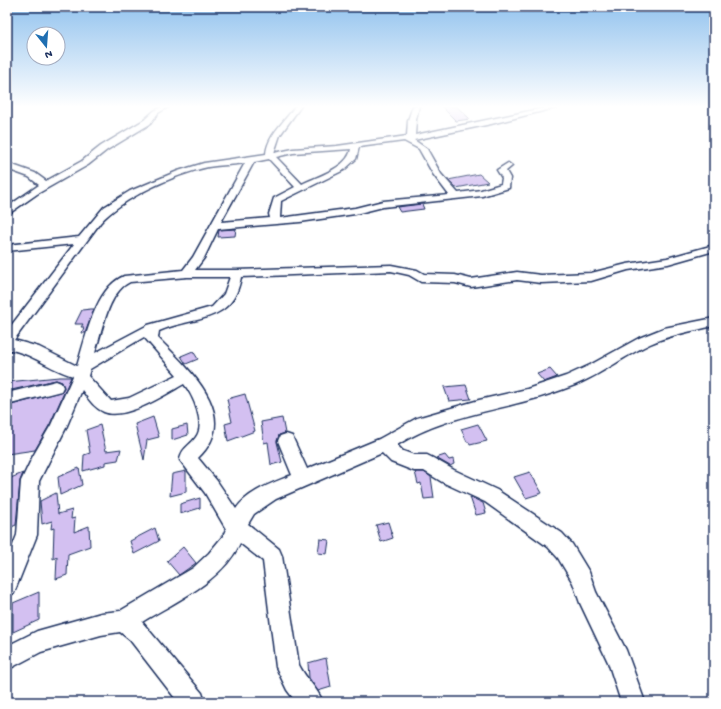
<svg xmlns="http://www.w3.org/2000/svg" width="721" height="709" viewBox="0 0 721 709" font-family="'Gochi Hand',sans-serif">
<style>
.building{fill:#d3c0f1;stroke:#1b2f5e}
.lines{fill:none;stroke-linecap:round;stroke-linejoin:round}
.minor-casing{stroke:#1b2f5e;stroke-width:3}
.minor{fill:#fff;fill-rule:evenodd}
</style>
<rect width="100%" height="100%" fill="#fff"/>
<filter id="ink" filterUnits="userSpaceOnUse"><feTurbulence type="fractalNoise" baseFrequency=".025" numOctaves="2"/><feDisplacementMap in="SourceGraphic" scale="8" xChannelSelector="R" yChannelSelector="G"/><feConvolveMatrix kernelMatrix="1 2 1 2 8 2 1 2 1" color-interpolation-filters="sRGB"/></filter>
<g filter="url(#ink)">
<!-- building -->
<g class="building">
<path d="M441,106H456L470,119L456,121Z"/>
<path d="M479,174L488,182L456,188L448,180Z"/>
<path d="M422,204L424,209L400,212L397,207Z"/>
<path d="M236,229L235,236L218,237L219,230Z"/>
<path d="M91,309H94L85,333H82L84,327H81L83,324H75L82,310Z"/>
<path d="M193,351L198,359L186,364L181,356Z"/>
<path d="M550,369L557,377L544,382L537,374Z"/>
<path d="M59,377H71L50,424L35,450L7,454V406L61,392L64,388L62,382L56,380L7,391V382Z"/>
<path d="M466,385L471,399L449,401L444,387Z"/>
<path d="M245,394L255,431L228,441L225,424L232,422L227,399Z"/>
<path d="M153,417L159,437L147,440L144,460L135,424Z"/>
<path d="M282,418L285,433L279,435L277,442L282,462L271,465L268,442L264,443L261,422Z"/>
<path d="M478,424L487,441L470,445L469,442H467L461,429Z"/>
<path d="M100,425L106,451L121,449L118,460L105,462V465L83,471L84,455L90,453L86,430Z"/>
<path d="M187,425L188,435L172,440V429Z"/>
<path d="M445,455L449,460L453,459L454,464L450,466L436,458Z"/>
<path d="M79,468L82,485L60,495L58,477Z"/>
<path d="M186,471V492L170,496L172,474Z"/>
<path d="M415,472H424L431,477L434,498L424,499L421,483L418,484Z"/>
<path d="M530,472L542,493L526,498L514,477Z"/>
<path d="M23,473L20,481L16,525L7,529L8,479Z"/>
<path d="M56,493L58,514L72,510L71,519L75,518L74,532L89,526L90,546L68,554L67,575L56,579L57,557L53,559L54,528L51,529L52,521L42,524L40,501Z"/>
<path d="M470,497L483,503L486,513L476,515Z"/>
<path d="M200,498V508L180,514V504Z"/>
<path d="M388,522L393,538L381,542L376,525Z"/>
<path d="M155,528L159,541L134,554L130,541Z"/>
<path d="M320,539L329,540L327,554L318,553Z"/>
<path d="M183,547L196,563L179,575L167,561Z"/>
<path d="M39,592V620L13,632V603Z"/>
<path d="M326,658L331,687L318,691L309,678L308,663Z"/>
</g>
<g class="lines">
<defs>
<g id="minor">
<path d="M163,106H170L158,113L150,124L107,150L88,165L37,194L7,215V207L39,185L29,177L7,169V163L35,173L46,181L82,161L101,146L144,120L154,111Z"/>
<path d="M295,106H301L280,135L274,153L293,149L337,146L407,136L408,120L413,106H419L416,120L415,135L553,106H563L491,124L414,140L427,149L441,174L458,193L481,190L501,184L502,178L497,170L508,163L512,166L506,171L510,178L509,188L482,196L383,207L355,214L300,222L218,229L204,258L195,270H236L391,265L417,270L424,274L455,275L471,279L517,272L541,275L591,273L627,264L667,258L714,245V251L668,264L628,270L591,281L541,283L517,280L471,287L455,283L421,282L409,275L391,271L241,277C233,324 194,316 159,331L158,338C188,369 243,415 198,458L217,481L236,509C248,491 273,483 292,475L278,441L280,436L286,434L292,436L307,469L379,439L417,418L479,400L527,389L566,376L590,365L639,338L664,328L714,318V326C692,331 670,335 650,344C624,356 602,374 575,385C559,391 542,397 526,401C482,413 436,420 397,445L403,451L414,455H427L433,458L454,470L497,490L562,533L572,544L589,572L596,592L626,650L645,702H621L608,662L580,603L573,583L558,558L548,547L485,502L442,482L424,471H414L391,462L382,453L276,499L254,514L248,524L279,549L282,556L299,665C306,679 317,688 323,702H296L287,690L276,667L263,561L240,543C223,581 176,601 142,622L202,693L205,702H178L130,640L120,632L101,635L41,652L7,670V646L37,631L101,613L120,611L193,568L209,553L223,536L226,529L205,493L180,460C181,448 190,446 196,437C206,424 193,395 184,384C166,394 125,421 104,412C94,408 88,398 82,390L66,428L39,481L37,535L14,593L7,596V560L17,535L21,481L33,456L51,425L73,376C49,369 34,354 7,349V331L74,244L7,251V245L79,237L104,207L130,191L178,171L204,163L266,154C268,134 285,122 295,106ZM404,141L419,149L433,174L449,195L383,201L355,208L280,218L281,201L344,170L356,159L359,147ZM351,149C348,168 318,176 302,184L276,157L293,153ZM269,159L295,187L274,198L269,214L270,218L221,222L254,162ZM245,163L193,257L183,270L124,276C95,288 86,338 77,366L39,347L14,340L100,223C122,198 175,174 208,167C220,165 233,165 245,163ZM187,277H230L224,294L212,307L148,325L95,353C102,332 108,292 130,282ZM144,337L177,375L129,398L111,401L88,376L90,369Z"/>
<path d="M56,381L61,383L63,387L61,391L7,405V393Z"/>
</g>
</defs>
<!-- minor casing -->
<use href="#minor" class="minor-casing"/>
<!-- minor -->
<use href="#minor" class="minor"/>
</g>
</g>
<!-- sky -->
<linearGradient id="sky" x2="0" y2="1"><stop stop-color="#91c2ee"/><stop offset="0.52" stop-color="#fff"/><stop offset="1" stop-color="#fff" stop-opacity="0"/></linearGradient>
<rect width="721" height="205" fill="url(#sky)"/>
<!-- margin -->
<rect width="721" height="709" fill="none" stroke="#fff" stroke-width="24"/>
<rect x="12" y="12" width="697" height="685" fill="none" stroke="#1b2f5e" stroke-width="1.5" filter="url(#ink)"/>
<!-- north arrow -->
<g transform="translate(46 46) rotate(163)"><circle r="19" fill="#ffffff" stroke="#a4acbf"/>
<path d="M0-3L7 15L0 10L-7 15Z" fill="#1f6fb2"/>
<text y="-6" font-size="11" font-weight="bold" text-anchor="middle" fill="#1b2f5e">N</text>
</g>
</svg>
